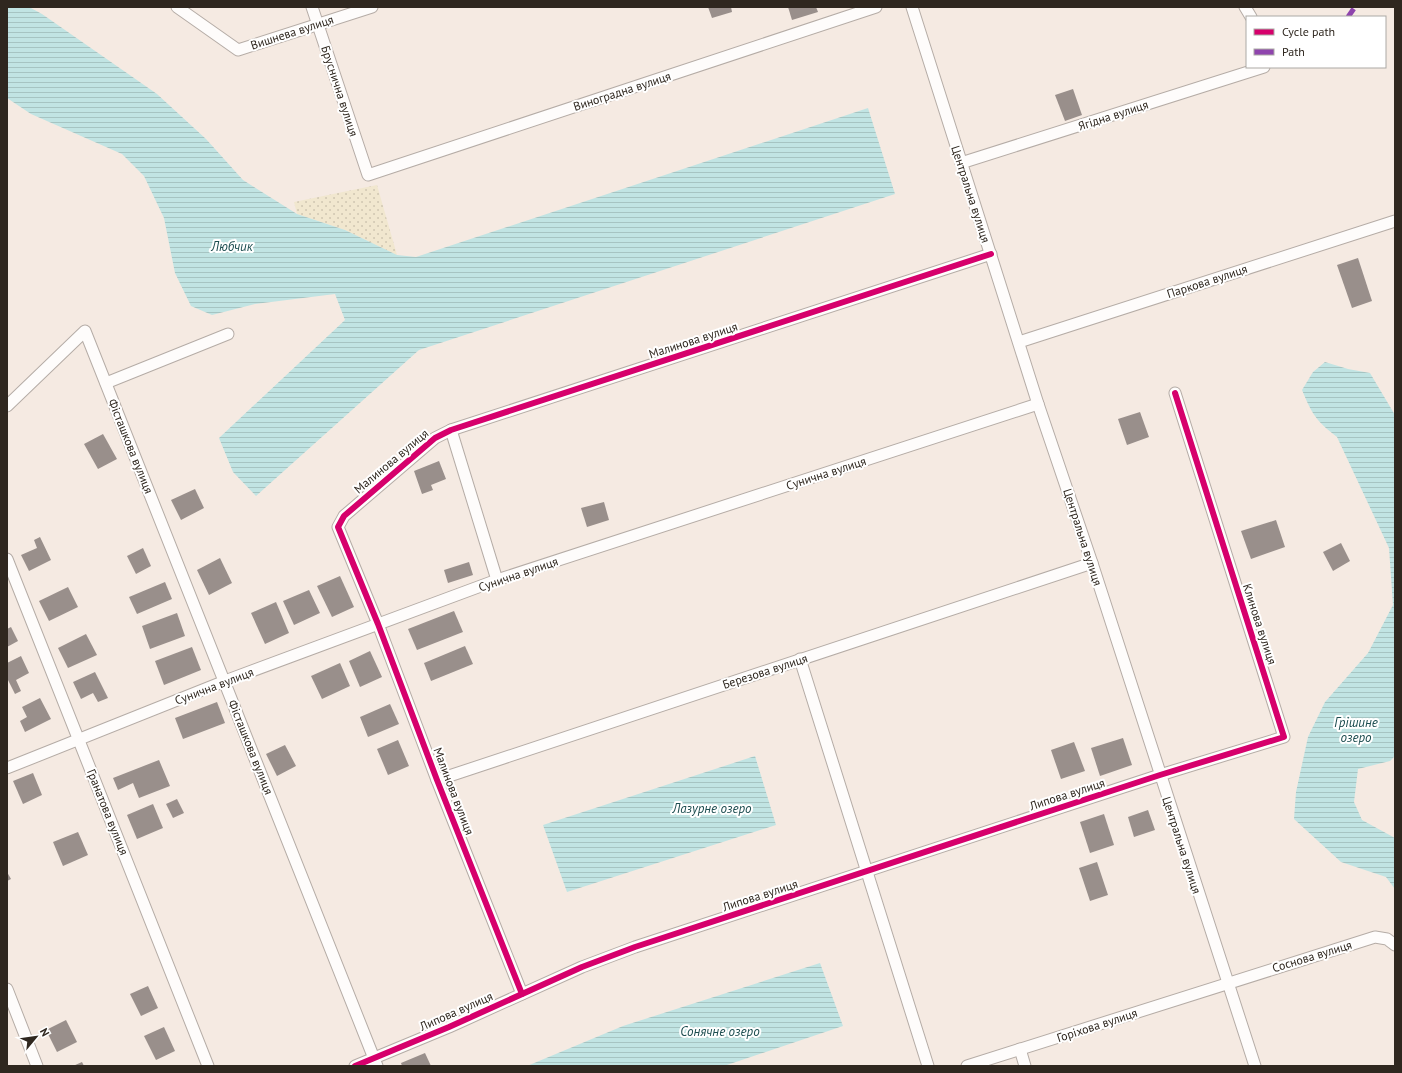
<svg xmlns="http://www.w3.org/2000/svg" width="1402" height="1073" viewBox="0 0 1402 1073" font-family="'PT Sans',sans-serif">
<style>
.sand{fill:url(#sand-dots)}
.water{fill:url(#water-rules)}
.building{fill:#998f8b}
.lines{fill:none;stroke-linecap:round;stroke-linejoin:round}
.minor-casing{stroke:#b5aca6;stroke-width:13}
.minor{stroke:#fefcfb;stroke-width:11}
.quiet{stroke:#8e44ad;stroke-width:5;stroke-dasharray:10 5;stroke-linecap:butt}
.cycleway-casing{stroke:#fff;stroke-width:8}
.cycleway{stroke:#d6006c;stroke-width:6}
.labels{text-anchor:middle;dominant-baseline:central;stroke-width:4;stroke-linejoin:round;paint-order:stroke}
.street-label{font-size:12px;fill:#2f271f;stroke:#fff}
.water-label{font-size:13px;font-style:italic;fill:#1d4d50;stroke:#fff}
</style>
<defs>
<pattern id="sand-dots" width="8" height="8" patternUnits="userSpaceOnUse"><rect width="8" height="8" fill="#f1e7cf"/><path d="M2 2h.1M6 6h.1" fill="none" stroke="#cfc6b1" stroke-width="1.8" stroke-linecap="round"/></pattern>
<pattern id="water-rules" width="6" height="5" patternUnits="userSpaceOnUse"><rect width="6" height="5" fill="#c1e4e3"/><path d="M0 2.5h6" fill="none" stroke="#a6c4c2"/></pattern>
</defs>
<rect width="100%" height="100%" fill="#f5eae2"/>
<!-- sand -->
<path class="sand" d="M377,185L397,255L345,230L297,214L294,202Z"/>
<!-- water -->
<g class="water">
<path d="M7,7H29L42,14L157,94L206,139L243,180L297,214L345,230L397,255L416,257L868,108L895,194L419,350L256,496L233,472L219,438L345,320L335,294L255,304L212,315L191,306L175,273L164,218L144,176L122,154L31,114L7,98Z"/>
<path d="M1325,362L1348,369L1370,373L1395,415V756L1390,761L1358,769L1354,802L1362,820L1395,838V889L1386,877L1341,862L1294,819L1296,792L1308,737L1325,702L1368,653L1393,605L1389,548L1337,437C1316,421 1312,414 1302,390L1313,372Z"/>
<path d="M755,756L776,825L567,892L543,825Z"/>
<path d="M820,963L843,1026L724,1066H527L623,1026Z"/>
</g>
<!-- building -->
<g class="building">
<path d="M708,7H731L732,12L712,18Z"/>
<path d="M788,7H816L818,12L792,20Z"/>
<path d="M1073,89L1082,115L1065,121L1055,95Z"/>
<path d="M1358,258L1372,301L1352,308L1337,265Z"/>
<path d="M1140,412L1149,437L1127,445L1118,419Z"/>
<path d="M103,434L117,459L98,469L84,444Z"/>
<path d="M439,461L446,479L431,485L433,490L422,494L414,471Z"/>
<path d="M195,489L204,508L181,520L171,500Z"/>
<path d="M604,502L609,520L587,527L581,508Z"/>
<path d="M1276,520L1285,547L1251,559L1241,531Z"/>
<path d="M40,537L51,560L29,571L21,555L37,548L34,540Z"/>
<path d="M1341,543L1350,561L1333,571L1323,552Z"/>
<path d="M143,548L151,566L136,574L127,556Z"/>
<path d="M220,558L232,583L209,595L197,570Z"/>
<path d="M469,562L473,575L448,583L444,570Z"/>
<path d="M340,576L354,607L332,617L317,586Z"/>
<path d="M165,582L172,599L137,614L129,597Z"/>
<path d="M68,587L78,607L49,621L39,601Z"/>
<path d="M309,590L320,613L294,625L283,601Z"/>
<path d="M276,602L289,633L265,644L251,613Z"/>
<path d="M454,611L463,632L417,650L408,629Z"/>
<path d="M177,613L185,636L150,649L142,626Z"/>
<path d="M11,627L18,641L7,647V629Z"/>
<path d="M86,634L97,655L68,668L58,648Z"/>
<path d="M465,646L473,664L431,681L424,663Z"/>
<path d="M192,647L201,670L164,685L155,661Z"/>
<path d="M370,651L382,677L360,687L349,661Z"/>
<path d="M21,656L29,673L16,680L21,691L15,694L7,678V663Z"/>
<path d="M340,663L350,686L322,699L311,676Z"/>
<path d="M95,672L108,698L98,702L93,693L81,699L73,682Z"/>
<path d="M40,698L51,719L25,732L20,721L27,717L22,707Z"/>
<path d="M217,702L225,723L183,739L175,718Z"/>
<path d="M390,704L399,724L368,737L360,717Z"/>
<path d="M1123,738L1132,765L1100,776L1091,748Z"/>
<path d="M398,740L409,766L388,775L377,749Z"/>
<path d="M1074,742L1085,771L1061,779L1051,750Z"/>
<path d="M285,745L296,766L277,776L266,754Z"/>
<path d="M159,760L170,786L139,798L133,783L118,790L113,778Z"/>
<path d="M33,773L42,795L23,804L13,781Z"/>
<path d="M177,799L184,813L173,818L166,804Z"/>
<path d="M153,804L163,828L137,839L127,815Z"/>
<path d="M1148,810L1155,830L1134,837L1128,817Z"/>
<path d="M1104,814L1114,845L1090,853L1080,822Z"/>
<path d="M78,832L88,855L63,866L53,842Z"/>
<path d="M1097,862L1108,895L1090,901L1079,868Z"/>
<path d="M7,872L11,879L7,881Z"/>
<path d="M148,986L158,1008L141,1016L130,994Z"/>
<path d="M66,1020L77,1042L57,1052L46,1030Z"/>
<path d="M164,1027L175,1051L156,1060L144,1036Z"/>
<path d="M425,1053L431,1066H402L401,1063Z"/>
<path d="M82,1062L84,1066H73Z"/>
</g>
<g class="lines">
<defs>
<g id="minor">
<path d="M177,7L238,50L372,7"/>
<path d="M312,7L368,175L876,7"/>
<path d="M912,7L1038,404L1092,563L1255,1066"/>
<path d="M1245,7L1251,17"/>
<path d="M961,163L1264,67"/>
<path d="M1019,342L1395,221"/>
<path d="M106,383L228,334"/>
<path d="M7,406L85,331L377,1066"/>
<path d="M451,430L497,580"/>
<path d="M7,559L208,1066"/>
<path d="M800,659L928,1066"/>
<path d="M7,768L225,681L497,580L1038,404"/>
<path d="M437,780L1092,563"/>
<path d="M7,989L37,1066"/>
<path d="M522,994L437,780L378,624L338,527L344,516L435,438L451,430L991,254"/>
<path d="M1020,1049L1025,1066"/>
<path d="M355,1066L449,1027L582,967L635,947L1160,775L1284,737L1175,393"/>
<path d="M967,1066L1375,937L1387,939L1395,945"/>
</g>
</defs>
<!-- minor casing -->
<use href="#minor" class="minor-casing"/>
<!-- minor -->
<use href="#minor" class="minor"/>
<!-- quiet -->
<path class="quiet" d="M1348,17L1355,7"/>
<defs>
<g id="cycleway">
<path d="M522,994L437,780L378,624L338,527L344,516L435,438L451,430L991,254"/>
<path d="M355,1066L449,1027L582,967L635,947L1160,775L1284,737L1175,393"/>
</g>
</defs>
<!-- cycleway casing -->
<use href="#cycleway" class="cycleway-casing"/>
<!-- cycleway -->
<use href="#cycleway" class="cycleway"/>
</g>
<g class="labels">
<!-- street labels -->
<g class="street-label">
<text transform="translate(292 32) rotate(-18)">Вишнева вулиця</text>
<text transform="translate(340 91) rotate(72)">Бруснична вулиця</text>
<text transform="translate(622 91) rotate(-18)">Виноградна вулиця</text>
<text transform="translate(1113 115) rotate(-18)">Ягідна вулиця</text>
<text transform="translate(971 194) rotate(72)">Центральна вулиця</text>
<text transform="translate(1207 281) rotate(-18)">Паркова вулиця</text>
<text transform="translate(693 340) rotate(-18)">Малинова вулиця</text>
<text transform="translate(131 446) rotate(68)">Фісташкова вулиця</text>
<text transform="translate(391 461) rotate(-40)">Малинова вулиця</text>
<text transform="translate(826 473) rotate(-18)">Сунична вулиця</text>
<text transform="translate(1083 537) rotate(72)">Центральна вулиця</text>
<text transform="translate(518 574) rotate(-19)">Сунична вулиця</text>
<text transform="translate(1260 624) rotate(72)">Клинова вулиця</text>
<text transform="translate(765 671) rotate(-18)">Березова вулиця</text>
<text transform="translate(214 686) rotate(-21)">Сунична вулиця</text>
<text transform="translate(251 747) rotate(68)">Фісташкова вулиця</text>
<text transform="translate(454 791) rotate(69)">Малинова вулиця</text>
<text transform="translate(1067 794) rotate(-18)">Липова вулиця</text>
<text transform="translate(108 812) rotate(68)">Гранатова вулиця</text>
<text transform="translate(1182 845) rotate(72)">Центральна вулиця</text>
<text transform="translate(760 895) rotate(-18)">Липова вулиця</text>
<text transform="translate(1312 956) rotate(-17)">Соснова вулиця</text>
<text transform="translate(456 1011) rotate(-24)">Липова вулиця</text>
<text transform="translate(1097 1025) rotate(-18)">Горіхова вулиця</text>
</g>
<!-- water labels -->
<g class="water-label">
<text x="232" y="246">Любчик</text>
<text x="1356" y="722">Грішине<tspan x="1356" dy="15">озеро</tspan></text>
<text x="712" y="808">Лазурне озеро</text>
<text x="720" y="1031">Сонячне озеро</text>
</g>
</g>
<!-- border -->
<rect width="1402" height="1073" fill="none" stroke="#2f271f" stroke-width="16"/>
<!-- legend -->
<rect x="1246" y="16" width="140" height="52" fill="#ffffff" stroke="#aca9a5"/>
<rect x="1254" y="29" width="20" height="6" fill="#d6006c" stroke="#aca9a5"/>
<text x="1282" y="36" font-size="12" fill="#2f271f">Cycle path</text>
<rect x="1254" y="49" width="20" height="6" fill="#8e44ad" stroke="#aca9a5"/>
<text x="1282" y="56" font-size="12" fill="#2f271f">Path</text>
<!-- north arrow -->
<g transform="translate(36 1037) rotate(61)" stroke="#ffffff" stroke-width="3" paint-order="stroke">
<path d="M0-3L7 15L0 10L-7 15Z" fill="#2f271f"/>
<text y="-6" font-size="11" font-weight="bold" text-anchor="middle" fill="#2f271f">N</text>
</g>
</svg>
